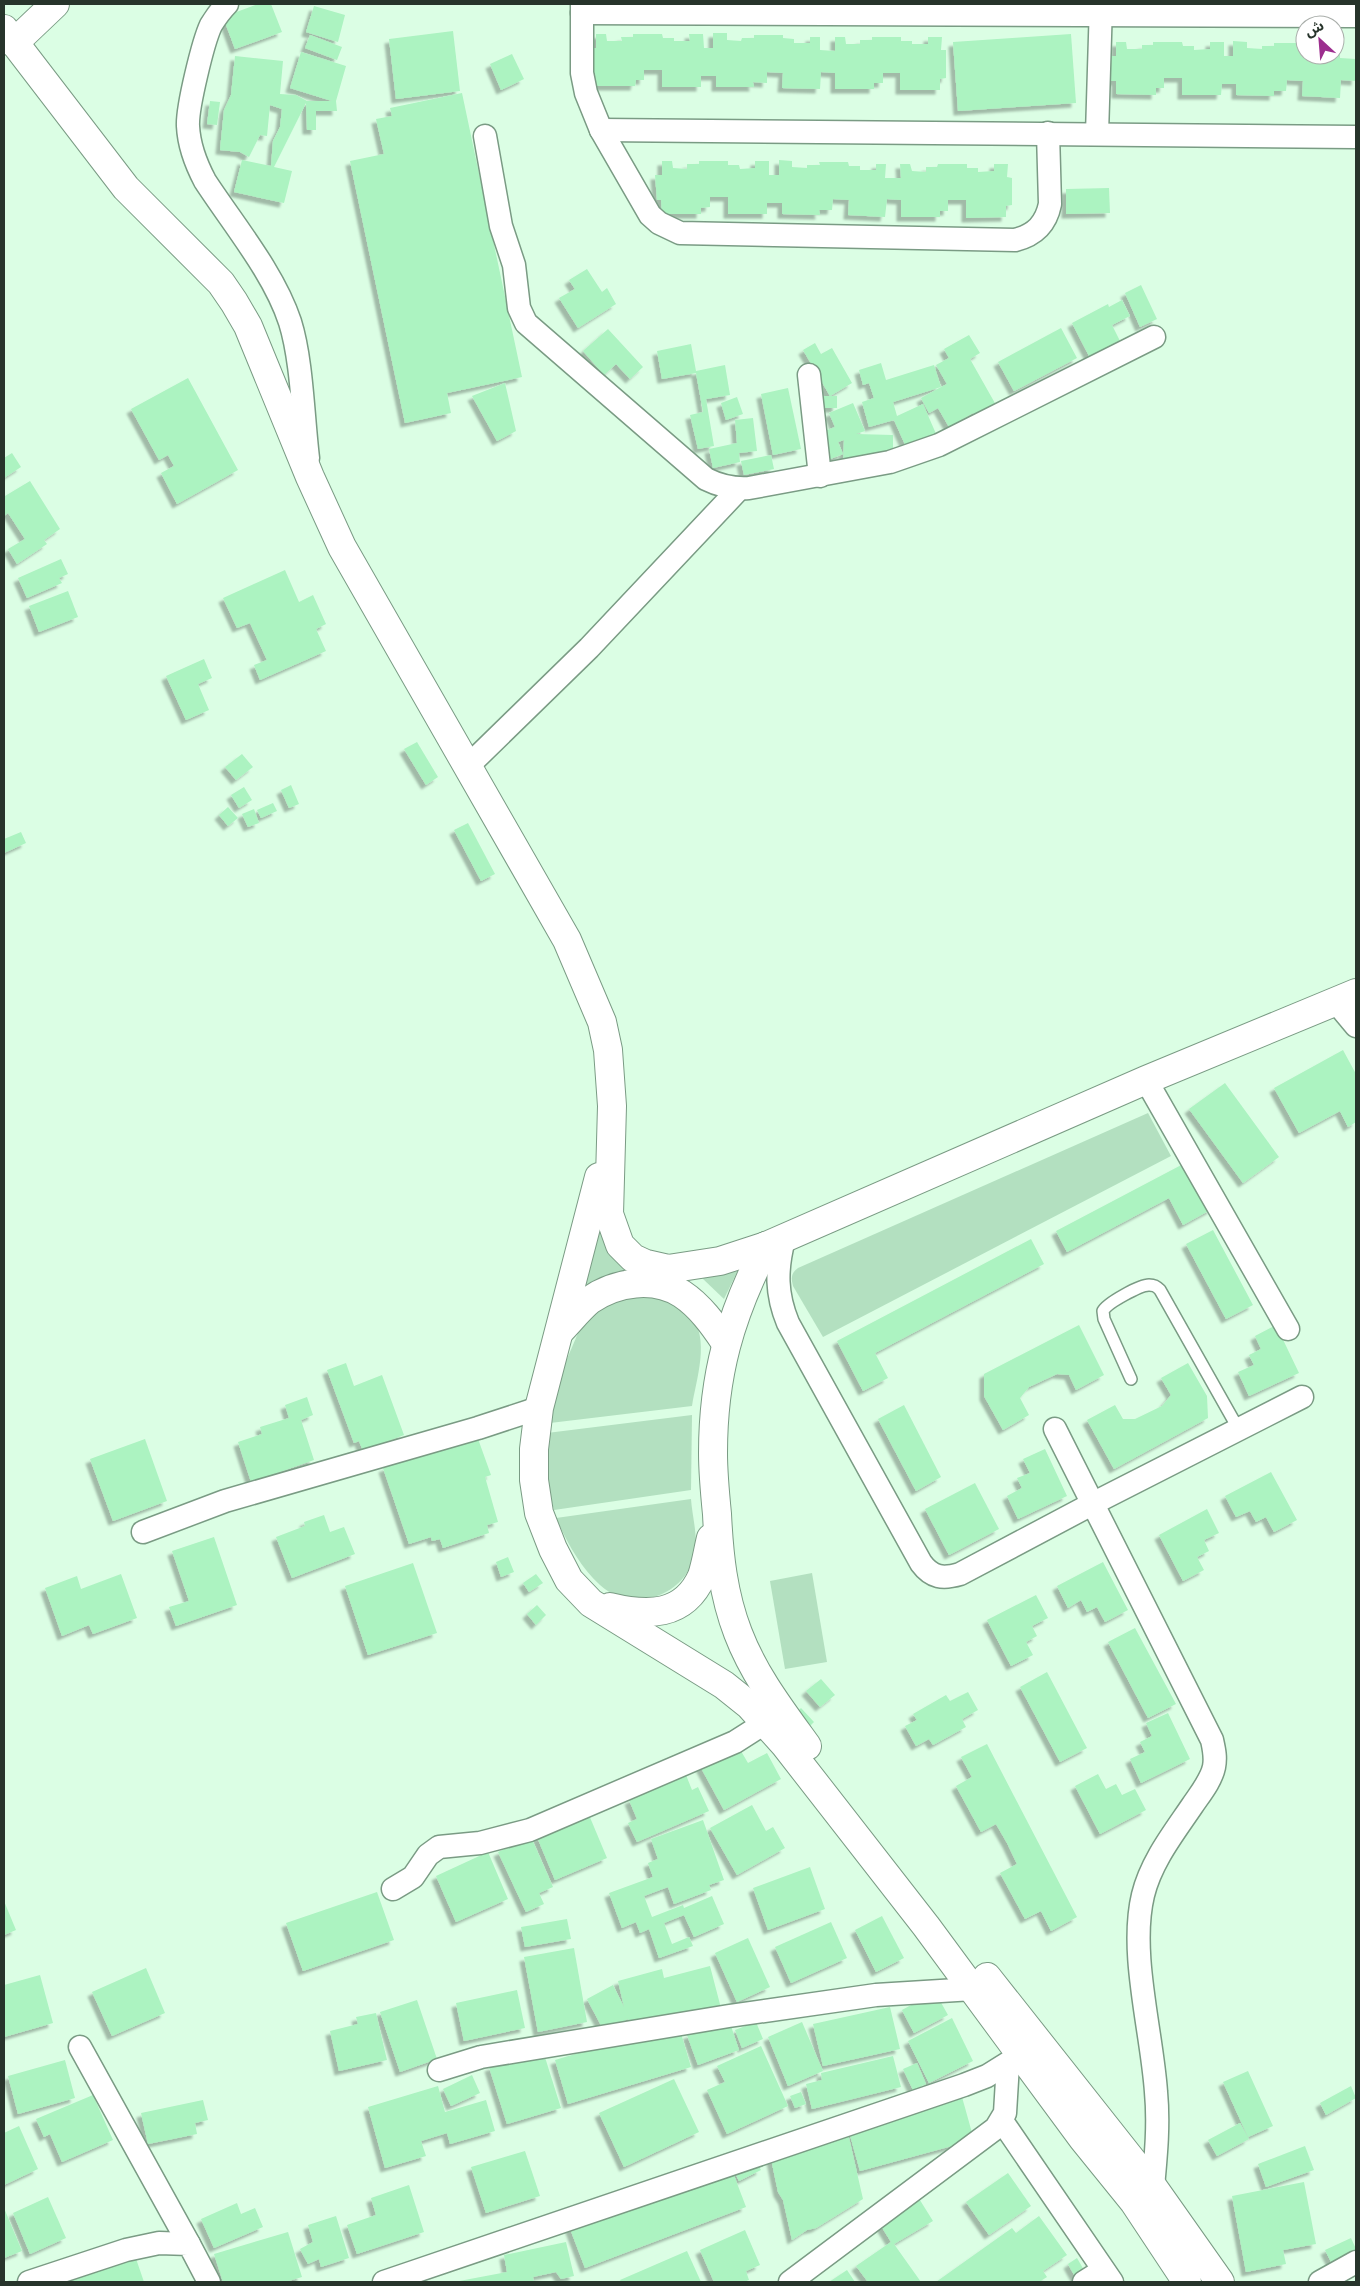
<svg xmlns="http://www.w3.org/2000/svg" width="1360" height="2286" viewBox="0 0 1360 2286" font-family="'Noto Sans','Noto Sans Arabic',sans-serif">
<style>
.green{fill:#b3e0c0}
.building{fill:#acf3c1;filter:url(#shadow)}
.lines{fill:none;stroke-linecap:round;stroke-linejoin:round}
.service-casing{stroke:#7a9b84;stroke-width:14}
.minor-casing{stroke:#7a9b84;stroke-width:25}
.tertiary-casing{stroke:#7a9b84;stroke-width:30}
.primary-casing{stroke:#7a9b84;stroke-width:30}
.service{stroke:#fff;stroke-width:11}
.minor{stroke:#fff;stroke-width:22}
.tertiary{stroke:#fff;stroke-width:28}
.primary{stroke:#fff;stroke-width:28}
</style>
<defs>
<filter id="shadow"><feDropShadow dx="-4.5" dy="4.5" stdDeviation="1" flood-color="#0004"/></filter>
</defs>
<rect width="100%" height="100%" fill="#dbfee4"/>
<!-- green -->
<g class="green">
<path d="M1148,1113L1171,1156L823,1337L793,1286C791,1278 791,1273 798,1268Z"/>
<path d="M597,1209L629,1270L583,1295Z"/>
<path d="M735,1266L738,1270L724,1299L702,1278Z"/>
<path d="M658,1292C668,1300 681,1306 690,1315C711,1338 696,1380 692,1406L550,1423L561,1373L584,1319L604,1299Z"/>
<path d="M692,1415L691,1490L554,1510L548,1488L547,1433Z"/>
<path d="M691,1499C692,1515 698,1536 695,1552C688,1595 633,1615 600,1585C580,1567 567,1542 556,1518Z"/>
<path d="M812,1573L827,1662L785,1669L770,1581Z"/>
</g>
<!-- building -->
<g class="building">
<path d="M258,4H271L282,32L235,49L223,17Z"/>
<path d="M314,6L345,15L338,42L306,32Z"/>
<path d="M453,31L460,91L396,99L389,39Z"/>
<path d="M713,33H727V40L741,41L742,38H754V35H783V38L794,39V43H810V37H820V50L835,51V37H845L846,44H860V40H872V37H901V41H912V44H928V37H942L941,50H946V78L940,79V90H900V73H883V83H874V89H835V73L821,72L820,89L782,88L783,73L767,72V83L753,82L754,87H716V76H701V87H662V70H644V80H636L635,86H596L595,73H591L589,48H596V34H606L607,41H622L621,37H633V34H662L663,38H674V41H690L689,34H703L704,48H713Z"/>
<path d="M1071,34L1076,103L958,111L953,42Z"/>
<path d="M310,35L342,47L337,60L305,48Z"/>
<path d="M1233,41L1247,42V48L1262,49V46H1274V43H1303L1305,55H1335V45H1340V58L1356,59V81L1341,80L1340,98L1302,96L1303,81L1287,80L1286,91H1274V96L1236,95V84H1222L1221,95H1182V78H1164V88H1156V95L1116,94V81H1111L1109,56H1116V42H1126L1127,49H1142V45H1153V42H1182L1183,46H1194V50L1210,49V42H1224V56H1233Z"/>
<path d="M301,52L346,66L336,101L337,111H316V130H307L306,103L274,167L292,171L284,203L234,192L242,160L271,166L273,141L280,127L282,109L270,105L267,136L260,135L249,157L240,152L220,150L224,110L231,95L235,56L283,61L280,94L296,95L307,101H332L290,88Z"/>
<path d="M512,54L524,79L501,90L490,64Z"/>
<path d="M462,93L522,377L447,393L451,413L405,423L350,161L384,154L376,119L392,116L390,108Z"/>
<path d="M210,101L220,102L217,125L207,124Z"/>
<path d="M779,160L792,161V167L807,168V165H820L819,162H848L849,166H860V170H876V164H886L885,178H901L900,164H910L912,171L926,172V167H937L938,164H967V168H978V172L994,171V164H1008L1007,177L1012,178V205L1006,206V217L966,218V200H948V211H940V217H901V200L887,199L885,217L848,215L849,200L833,199L832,210H819L820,215L782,214V203H767V214H728V197H710V207L701,208V214H662L661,200H657L655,175H662V161H672L673,168L687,169V164H699V161H728V165H739L740,169L755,168V161H769V175H779Z"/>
<path d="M1109,188L1110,213L1066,214V189Z"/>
<path d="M587,269L602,292L607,288L616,304L578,328L559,298L575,289L569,280Z"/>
<path d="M1141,285L1157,319L1140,327L1125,293Z"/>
<path d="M1122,300L1130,316L1112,325L1121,343L1090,358L1072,323L1108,304L1109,307Z"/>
<path d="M1061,328L1077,358L1014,391L998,362Z"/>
<path d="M608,329L643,367L630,379L616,364L604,375L583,351Z"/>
<path d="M969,335L980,353L970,359L996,405L975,417L973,413L949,427L938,408L929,413L921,398L941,387L893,402L897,416L923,404L937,436L907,449L894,420L869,427L862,402L874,398L869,383L863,385L859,370L881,363L886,380L934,365L941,387L947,384L936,365L949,358L944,349Z"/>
<path d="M815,343L821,354L832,348L852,383L830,396L803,350Z"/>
<path d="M691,344L696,371L725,365L730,395L706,399L714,446L698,449L690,415L703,412L696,373L662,379L657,351Z"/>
<path d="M188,378L238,470L177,504L161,473L174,466L168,455L159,460L131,409Z"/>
<path d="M505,383L516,431L497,441L472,396Z"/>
<path d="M788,388L801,449L773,455L761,394Z"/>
<rect x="820" y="396" width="17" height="12"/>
<path d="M737,397L743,414L726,420L721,403Z"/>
<path d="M853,403L865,431L856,434L893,435V451L843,463L844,440L838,442L843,454L828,460L817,434L835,427L829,413Z"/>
<path d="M753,418L757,451L739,453L740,462L713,468L709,449L737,443L735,420Z"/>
<path d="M12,453L21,467L4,478V458Z"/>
<path d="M771,455L774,469L744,475L741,461Z"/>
<path d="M30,481L60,529L44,540L47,544L17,564L8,549L25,539L8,513L4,516V494L5,496Z"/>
<path d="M61,559L68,574L59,578L62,583L27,598L18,578Z"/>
<path d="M285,570L299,602L313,595L326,624L316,629L326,651L260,680L254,665L267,660L250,623L237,628L223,598Z"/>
<path d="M68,591L78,617L39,632L29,606Z"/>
<path d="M204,659L212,678L198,684L209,710L186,720L166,676Z"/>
<path d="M417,742L438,777L426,785L404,749Z"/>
<path d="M242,754L253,767L236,780L225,767Z"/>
<path d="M291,785L299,804L289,808L281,790Z"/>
<path d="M244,787L252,800L239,808L231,795Z"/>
<path d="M273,803L277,811L261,818L257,810Z"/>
<path d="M228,807L238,818L228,826L219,815Z"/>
<path d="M254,809L259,823L248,827L242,814Z"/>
<path d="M468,823L495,874L481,881L454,830Z"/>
<path d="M21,832L26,843L4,853V839Z"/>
<path d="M1343,1050L1356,1074V1122L1348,1127L1340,1111L1299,1133L1274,1088Z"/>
<path d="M1225,1083L1279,1157L1243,1183L1189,1109Z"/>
<path d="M1187,1162L1212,1209L1183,1225L1169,1198L1067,1252L1056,1231Z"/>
<path d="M1213,1230L1253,1305L1226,1319L1186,1244Z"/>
<path d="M1031,1239L1044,1264L875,1353L888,1378L863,1391L837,1341Z"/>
<path d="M1079,1325L1104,1375L1076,1390L1069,1375L1057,1374L1029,1387L1020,1398L1029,1415L1003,1430L984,1396V1374Z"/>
<path d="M1276,1325L1299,1373L1249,1396L1238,1372L1254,1365L1249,1355L1261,1349L1255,1336Z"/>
<path d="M346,1363L354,1386L382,1375L404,1435L363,1451L359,1441L354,1443L327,1370Z"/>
<path d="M1188,1363L1207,1396L1208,1418L1114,1469L1087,1420L1115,1405L1123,1419H1135L1162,1406L1171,1395L1161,1378Z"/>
<path d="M307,1397L313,1415L301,1420L314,1460L251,1482L238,1442L262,1434L260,1427L289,1418L285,1405Z"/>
<path d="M904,1405L941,1477L916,1491L878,1419Z"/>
<path d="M477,1436L491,1475L485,1477L498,1522L487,1525L489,1533L443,1548L440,1539L432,1541L431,1537L409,1544L383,1468Z"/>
<path d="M145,1439L167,1501L113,1521L90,1459Z"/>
<path d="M1045,1449L1067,1496L1018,1519L1007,1496L1022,1488L1017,1478L1030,1473L1023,1459Z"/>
<path d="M1271,1472L1297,1520L1274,1532L1266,1517L1256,1522L1250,1511L1236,1517L1225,1496Z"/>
<path d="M975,1483L999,1529L949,1555L925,1509Z"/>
<path d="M1207,1509L1219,1533L1204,1540L1209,1551L1197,1557L1204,1570L1183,1581L1159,1535Z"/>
<path d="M324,1515L330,1532L344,1527L355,1554L292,1578L276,1537L305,1526L304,1522Z"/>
<path d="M214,1537L237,1605L176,1626L169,1607L189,1601L172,1551Z"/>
<path d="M508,1557L514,1572L501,1577L496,1562Z"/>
<path d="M1103,1562L1128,1610L1105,1622L1097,1607L1087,1612L1081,1600L1068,1608L1057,1586Z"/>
<path d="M413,1563L437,1633L368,1655L345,1586Z"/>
<path d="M121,1574L137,1618L93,1634L89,1625L62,1636L45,1588L77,1576L81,1589Z"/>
<path d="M536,1574L543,1583L529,1592L523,1583Z"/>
<path d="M1036,1595L1048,1618L1032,1626L1037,1636L1026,1642L1033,1655L1011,1666L987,1620Z"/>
<path d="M537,1605L546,1615L536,1625L527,1614Z"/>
<path d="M1135,1628L1176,1704L1148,1718L1108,1642Z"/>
<path d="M1047,1672L1087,1748L1060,1762L1020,1687Z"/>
<path d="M821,1679L835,1695L820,1707L806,1691Z"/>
<path d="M968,1692L978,1710L962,1719L966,1727L933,1745L929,1739L916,1746L905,1726L917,1720L913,1714L946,1695L950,1701Z"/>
<path d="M801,1708L814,1722L805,1731L792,1717Z"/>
<path d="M1168,1713L1190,1759L1141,1783L1130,1759L1145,1752L1140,1742L1152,1736L1146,1723Z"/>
<path d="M987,1744L1077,1917L1051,1931L1041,1911L1025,1919L1000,1873L1017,1864L1007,1843L996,1824L981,1832L956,1786L972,1777L961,1757Z"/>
<path d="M738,1746L748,1763L767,1753L781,1779L724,1810L700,1766Z"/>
<path d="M1098,1774L1106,1789L1116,1784L1122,1795L1135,1789L1146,1810L1100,1834L1075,1786Z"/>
<path d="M686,1775L692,1790L698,1787L709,1811L637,1842L628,1823L637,1819L629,1800Z"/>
<path d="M752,1805L766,1831L773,1827L785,1848L737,1875L710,1828Z"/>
<path d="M589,1815L607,1858L555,1880L537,1837Z"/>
<path d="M703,1820L724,1880L709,1885L711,1890L674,1904L668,1887L644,1896L652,1917L683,1905L684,1908L712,1896L724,1924L694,1937L684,1915L664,1923L672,1944L689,1937L693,1946L659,1958L649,1929L640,1933L636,1922L622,1928L609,1893L653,1877L648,1863L658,1859L651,1839Z"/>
<path d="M531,1837L553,1887L539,1893L544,1904L526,1912L498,1852Z"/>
<path d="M488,1852L508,1899L456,1922L436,1876Z"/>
<path d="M810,1867L825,1909L768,1930L753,1888Z"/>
<path d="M377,1892L394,1940L303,1971L286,1923Z"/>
<path d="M4,1901L16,1930L4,1935Z"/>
<path d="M882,1916L904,1958L876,1972L855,1930Z"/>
<path d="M567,1919L571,1939L525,1947L521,1927Z"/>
<path d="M831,1922L847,1958L791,1983L775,1947Z"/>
<path d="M748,1938L770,1987L737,2002L715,1953Z"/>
<path d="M574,1948L587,2022L538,2032L524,1957Z"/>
<path d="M710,1966L722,2012L678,2023L691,2067L568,2104L555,2060L656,2030L630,2027L628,2019L604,2031L587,1999L613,1985L624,2007L618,1981L662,1969L664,1978Z"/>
<path d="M146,1968L165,2013L112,2036L92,1992Z"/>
<path d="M40,1975L53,2023L4,2037V1985Z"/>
<path d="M517,1990L525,2028L464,2041L456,2003Z"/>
<path d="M935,1992L948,2015L914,2033L902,2010Z"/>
<path d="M417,2000L437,2059L400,2072L380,2012Z"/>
<path d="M890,2007L900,2049L823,2066L813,2024Z"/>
<path d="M376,2013L387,2060L339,2071L330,2031L358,2024L356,2017Z"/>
<path d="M952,2018L973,2061L929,2083L908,2041Z"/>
<path d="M729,2020L739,2050L698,2065L687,2035Z"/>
<path d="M756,2022L763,2039L742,2048L735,2030Z"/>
<path d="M802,2022L823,2071L788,2086L768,2037Z"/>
<path d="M761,2046L788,2106L727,2134L707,2090L725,2082L717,2066Z"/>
<path d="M543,2051L561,2108L507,2124L489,2067Z"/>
<path d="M893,2056L901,2087L812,2109L806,2084L822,2080L821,2073Z"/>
<path d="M65,2060L75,2098L18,2114L8,2076Z"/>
<path d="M917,2063L926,2084L913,2090L903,2069Z"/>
<path d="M1248,2071L1273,2126L1248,2137L1223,2082Z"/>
<path d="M472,2075L480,2093L451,2106L443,2089Z"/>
<path d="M674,2079L699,2132L624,2167L599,2113Z"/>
<path d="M438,2086L445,2112L486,2100L495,2131L450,2144L447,2133L421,2141L426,2156L385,2168L368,2107Z"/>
<path d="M1351,2086L1356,2098L1326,2115L1320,2103Z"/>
<path d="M801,2092L806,2104L795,2108L790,2096Z"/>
<path d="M93,2095L113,2140L62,2162L50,2134L44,2137L36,2119Z"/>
<path d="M962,2097L974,2140L860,2171L848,2128Z"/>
<path d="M203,2100L208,2120L195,2123L197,2134L148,2144L141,2113Z"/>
<path d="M1240,2123L1249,2139L1217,2156L1208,2140Z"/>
<path d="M19,2126L38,2169L4,2185V2133Z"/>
<path d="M847,2129L863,2199L816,2228L807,2230L792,2240L783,2200L778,2192L770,2154Z"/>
<path d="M1305,2146L1314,2170L1266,2187L1258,2164Z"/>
<path d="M525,2151L540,2196L486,2213L471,2167Z"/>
<path d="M754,2158L761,2170L739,2181L733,2169Z"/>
<path d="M729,2162L746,2207L585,2268L569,2226Z"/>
<path d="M1008,2173L1031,2206L989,2235L966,2202Z"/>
<path d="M1304,2182L1316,2244L1283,2250L1286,2264L1246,2272L1232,2196Z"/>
<path d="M409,2185L424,2232L357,2254L347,2225L376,2215L371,2198Z"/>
<path d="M48,2197L66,2238L30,2254L13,2213Z"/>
<path d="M918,2197L933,2221L894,2244L921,2282H868L856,2266L891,2242L878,2221Z"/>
<path d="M237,2203L241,2214L255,2208L263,2227L214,2248L201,2219Z"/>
<path d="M4,2208L22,2251L4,2258Z"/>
<path d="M336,2216L349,2258L321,2267L319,2259L308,2264L300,2249L313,2242L308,2225Z"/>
<path d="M1039,2216L1067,2255L1043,2271L1047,2277L1039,2282H936L1012,2228L1016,2233Z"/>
<path d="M745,2230L760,2265L746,2271L749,2280L744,2282H714L700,2250Z"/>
<path d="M288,2232L302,2277L285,2282H223L214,2254Z"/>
<path d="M1351,2238L1356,2249V2254L1333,2266L1325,2250Z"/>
<path d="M566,2242L574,2276L561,2279L556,2272L533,2277L534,2282H454L507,2272L504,2255Z"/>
<path d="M131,2244L144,2282H46Z"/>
<path d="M687,2251L701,2282H621L620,2280Z"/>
<path d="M1077,2258L1088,2277L1078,2282L1068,2264Z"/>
<path d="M847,2270L855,2282H829Z"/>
</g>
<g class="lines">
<defs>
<path id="service" d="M1131,1379L1104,1319L1103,1311C1107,1303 1140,1285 1149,1285C1154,1285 1156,1286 1160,1290L1239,1430"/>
<g id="minor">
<path d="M227,4C221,10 216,17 211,25C203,42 187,108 188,126C189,147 196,164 205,181C233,224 274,273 290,322C302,360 303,417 308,458"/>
<path d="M582,4V73L586,93L601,130L650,215L659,223L680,233L1015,240C1035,235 1046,224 1050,204L1048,133"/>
<path d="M582,13L1356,16"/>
<path d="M601,130L1356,137"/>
<path d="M1097,134L1101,4"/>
<path d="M485,136L501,226L514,265L519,308L526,323L706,479C720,486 733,489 749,488L890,462L939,445L1154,337"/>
<path d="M809,375L820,476"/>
<path d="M467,767L589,648L739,489"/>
<path d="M1336,1002L1356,1026"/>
<path d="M1146,1080L1288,1329"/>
<path d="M784,1239C776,1270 776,1294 788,1323L921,1563C932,1578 943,1579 960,1574L1092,1504L1302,1397"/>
<path d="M1055,1429L1212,1740C1214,1749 1216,1757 1214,1767C1211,1781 1200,1794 1192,1806C1173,1834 1151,1862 1143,1895C1129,1953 1152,2032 1156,2092C1159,2124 1156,2155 1153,2187"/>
<path d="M143,1532L225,1501L478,1428L539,1408"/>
<path d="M393,1889L413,1877L428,1855L439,1847L480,1843L530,1830L735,1742L779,1714"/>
<path d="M80,2047L189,2244"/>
<path d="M439,2070L481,2057L729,2016L876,1995L973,1989"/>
<path d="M1002,2121L1112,2282"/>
<path d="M29,2282L126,2250L159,2243L189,2244L209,2282"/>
<path d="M384,2282L964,2085L987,2076L1035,2046"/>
<path d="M790,2282L996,2128L1005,2113L1008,2064"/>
<path d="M1084,2282L1103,2270"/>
<path d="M1320,2282L1356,2262"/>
</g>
<g id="tertiary">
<path d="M14,43L55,4"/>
<path d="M766,1246L1146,1080L1356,993"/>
</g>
<g id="primary">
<path d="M4,29L126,188L221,283L234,302L248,326L310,477L342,547L567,940L602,1022L608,1050L612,1106L609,1214L620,1245L633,1258L646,1264L668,1269L720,1261L766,1246"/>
<path d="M599,1177L539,1408L534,1449V1480L539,1513L553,1549L569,1580L591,1603L724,1685L749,1705L785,1745L926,1926L1083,2139L1134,2202L1187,2282"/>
<path d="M766,1246C730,1316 713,1375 713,1453C713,1474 715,1494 717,1514C719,1555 723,1594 738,1633C754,1675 781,1710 807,1746"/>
<path d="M560,1331C570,1321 579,1309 590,1300C616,1282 654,1276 682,1294C700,1306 713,1324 725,1342"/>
<path d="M610,1607C647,1616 684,1617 702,1576C706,1564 708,1550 711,1538"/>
<path d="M987,1977L1153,2187L1220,2282"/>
</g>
</defs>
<!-- service casing -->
<use href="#service" class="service-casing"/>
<!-- minor casing -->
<use href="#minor" class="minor-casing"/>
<!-- tertiary casing -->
<use href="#tertiary" class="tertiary-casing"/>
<!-- primary casing -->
<use href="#primary" class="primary-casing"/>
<!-- service -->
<use href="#service" class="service"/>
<!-- minor -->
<use href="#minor" class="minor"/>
<!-- tertiary -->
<use href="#tertiary" class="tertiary"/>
<!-- primary -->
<use href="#primary" class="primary"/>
</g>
<!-- border -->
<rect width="1360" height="2286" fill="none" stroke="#27342b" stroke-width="10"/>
<!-- north arrow -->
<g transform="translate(1320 40) rotate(334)"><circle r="24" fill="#ffffff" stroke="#a9aeaa"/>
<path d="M0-4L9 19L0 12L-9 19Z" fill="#9c2e8e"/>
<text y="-8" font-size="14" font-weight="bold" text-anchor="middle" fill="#27342b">ش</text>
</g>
</svg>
